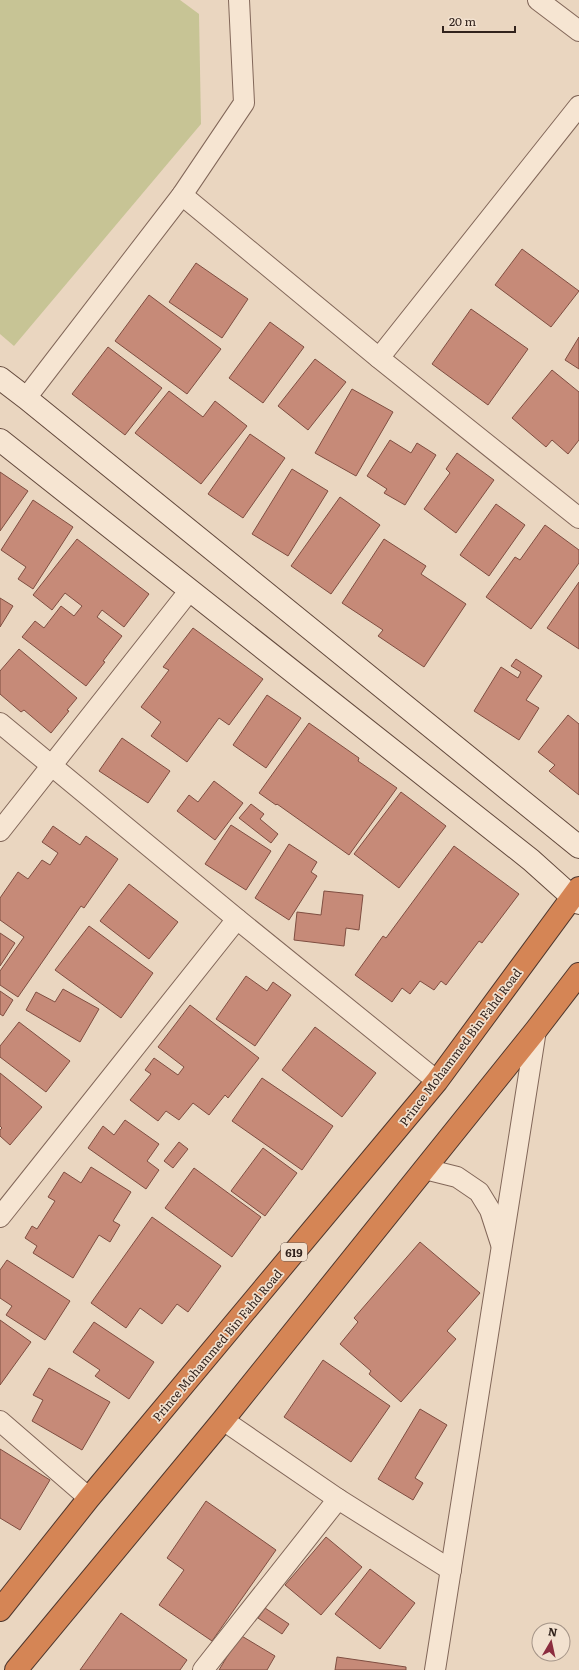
<svg xmlns="http://www.w3.org/2000/svg" width="579" height="1670" viewBox="0 0 579 1670" font-family="Literata,serif">
<style>
.green{fill:#c7c495}
.building{fill:#c68a78;stroke:#7f4e41}
.lines{fill:none;stroke-linecap:round;stroke-linejoin:round}
.street-casing{stroke:#826759;stroke-width:22}
.secondary-casing{stroke:#63493c;stroke-width:24}
.highway-casing{stroke:#4f372d;stroke-width:24}
.street{stroke:#f6e5d2;stroke-width:20}
.secondary{stroke:#f6e5d2;stroke-width:22}
.highway{stroke:#d58555;stroke-width:22}
.labels{text-anchor:middle;dominant-baseline:central;stroke-width:3.5;stroke-linejoin:round;paint-order:stroke}
.shield{fill:#f2e1cf;stroke:#6c5c52;stroke-width:1}
.shield-label{font-size:11px;font-weight:bold;fill:#32231d}
.street-label{font-size:12px;fill:#32231d;stroke:#f2e1cf}
</style>
<rect width="100%" height="100%" fill="#ead6c0"/>
<!-- green -->
<path class="green" d="M0,0H180L199,14L201,124L14,346L0,334Z"/>
<!-- building -->
<g class="building">
<path d="M522,249L579,291L551,327L495,285Z"/>
<path d="M196,263L248,299L222,338L169,302Z"/>
<path d="M149,295L221,349L187,394L115,341Z"/>
<path d="M471,309L528,349L488,405L432,364Z"/>
<path d="M270,322L304,347L263,403L229,378Z"/>
<path d="M579,337V369L565,360Z"/>
<path d="M108,347L162,388L125,435L72,394Z"/>
<path d="M315,359L346,382L308,430L278,406Z"/>
<path d="M552,370L579,392V440L568,454L552,440L546,447L512,418Z"/>
<path d="M352,389L393,412L356,476L315,453Z"/>
<path d="M169,391L203,417L215,401L247,426L201,484L135,433Z"/>
<path d="M250,434L285,458L243,518L208,494Z"/>
<path d="M390,440L411,453L417,443L436,455L405,505L384,493L387,489L367,476Z"/>
<path d="M457,453L494,480L456,533L424,509L450,473L446,469Z"/>
<path d="M292,469L328,491L288,556L252,534Z"/>
<path d="M0,472L28,491L0,531Z"/>
<path d="M340,497L380,525L331,594L291,566Z"/>
<path d="M33,500L73,527L33,589L18,579L26,567L1,550Z"/>
<path d="M496,504L525,525L489,576L460,555Z"/>
<path d="M545,525L579,550V563L531,629L486,597L515,557L520,560Z"/>
<path d="M77,539L149,594L124,627L102,610L97,617L122,636L103,661L105,662L86,686L22,637L35,621L44,628L61,606L74,616L82,606L65,593L52,610L33,595Z"/>
<path d="M384,539L426,566L421,574L466,604L424,667L378,636L383,630L342,603Z"/>
<path d="M579,582V649L547,628Z"/>
<path d="M0,598L13,606L0,627Z"/>
<path d="M193,628L263,679L229,725L219,718L187,762L151,736L161,722L141,707L169,670L163,667Z"/>
<path d="M19,649L77,698L67,710L69,711L51,733L24,710L21,712L0,694V671Z"/>
<path d="M516,659L542,676L526,700L539,708L519,740L474,711L501,667L518,678L521,672L511,666Z"/>
<path d="M267,695L301,718L266,768L233,745Z"/>
<path d="M568,715L579,724V795L549,771L555,765L538,752Z"/>
<path d="M309,723L359,758L358,761L397,788L349,855L277,804L276,805L259,793Z"/>
<path d="M122,738L170,771L148,803L99,771Z"/>
<path d="M214,781L243,803L215,840L177,811L189,795L198,802Z"/>
<path d="M401,792L446,826L399,888L354,854Z"/>
<path d="M251,804L264,814L260,819L278,834L271,843L239,818Z"/>
<path d="M231,825L271,851L246,890L205,864Z"/>
<path d="M53,826L80,845L86,836L118,859L84,908L81,906L18,997L0,985V971L24,937L0,920V898L18,872L28,879L42,860L50,865L58,853L42,842Z"/>
<path d="M289,844L317,862L311,872L317,876L289,920L255,898Z"/>
<path d="M454,846L519,894L482,943L479,941L446,985L441,981L434,990L420,981L410,994L402,988L392,1002L355,975L383,936L386,938Z"/>
<path d="M129,884L178,922L149,959L100,921Z"/>
<path d="M324,891L363,895L359,930L346,928L344,946L294,940L297,912L321,915Z"/>
<path d="M89,926L153,973L121,1018L55,970Z"/>
<path d="M0,933L15,943L0,966Z"/>
<path d="M246,976L267,991L273,982L291,995L255,1046L216,1019Z"/>
<path d="M63,989L99,1009L80,1042L26,1010L36,992L55,1002Z"/>
<path d="M0,991L13,1000L3,1016L0,1014Z"/>
<path d="M190,1005L259,1058L228,1098L225,1095L209,1115L193,1103L179,1120L166,1111L158,1121L130,1100L151,1074L145,1070L154,1058L178,1075L184,1067L158,1047Z"/>
<path d="M19,1022L70,1061L46,1092L0,1057V1046Z"/>
<path d="M315,1027L376,1073L342,1117L282,1070Z"/>
<path d="M0,1073L42,1107L10,1145L0,1136V1130L2,1128L0,1126Z"/>
<path d="M262,1078L333,1126L302,1170L232,1121Z"/>
<path d="M125,1120L159,1144L147,1161L159,1170L146,1189L88,1148L103,1126L114,1135Z"/>
<path d="M179,1142L188,1149L173,1168L164,1161Z"/>
<path d="M263,1148L297,1173L265,1216L231,1191Z"/>
<path d="M91,1167L131,1192L113,1221L120,1225L110,1242L99,1235L73,1278L33,1253L37,1246L25,1238L32,1226L37,1229L55,1201L48,1197L64,1172L81,1183Z"/>
<path d="M194,1168L261,1217L232,1257L165,1208Z"/>
<path d="M152,1217L221,1266L188,1312L177,1304L162,1324L140,1308L126,1328L91,1303Z"/>
<path d="M420,1242L480,1293L447,1331L456,1339L401,1402L369,1374L371,1371L340,1344L358,1322L354,1318Z"/>
<path d="M7,1260L70,1301L45,1340L6,1315L12,1306L0,1298V1270Z"/>
<path d="M0,1320L31,1342L0,1385Z"/>
<path d="M94,1322L154,1362L129,1399L95,1376L100,1370L73,1352Z"/>
<path d="M323,1360L390,1406L351,1462L284,1417Z"/>
<path d="M49,1368L110,1402L82,1450L32,1421L43,1400L33,1395Z"/>
<path d="M420,1409L447,1425L415,1478L423,1483L413,1500L378,1479Z"/>
<path d="M0,1449L50,1480L20,1530L0,1518Z"/>
<path d="M206,1501L276,1550L212,1641L159,1605L184,1570L167,1558Z"/>
<path d="M326,1537L362,1567L321,1615L285,1585Z"/>
<path d="M370,1569L415,1603L380,1649L335,1614Z"/>
<path d="M265,1608L289,1624L282,1634L258,1618Z"/>
<path d="M121,1613L187,1660L180,1670H80Z"/>
<path d="M240,1635L275,1656L267,1670H219Z"/>
<path d="M337,1657L406,1667V1670H335Z"/>
</g>
<g class="lines">
<defs>
<g id="street">
<path d="M538,0L579,31"/>
<path d="M182,195L379,358L579,518"/>
<path d="M379,358L579,106"/>
<path d="M26,398L182,195L244,103L239,0"/>
<path d="M0,723L237,919L437,1081"/>
<path d="M0,831L190,590"/>
<path d="M425,1169L457,1177L479,1192L490,1210L501,1244"/>
<path d="M0,1217L237,919"/>
<path d="M223,1420L338,1499L451,1570"/>
<path d="M0,1421L89,1498"/>
<path d="M203,1670L338,1499"/>
<path d="M435,1670L536,1030"/>
</g>
<g id="secondary">
<path d="M0,378L26,398L579,847"/>
<path d="M0,440L531,860L579,903"/>
</g>
<g id="highway">
<path d="M0,1610L89,1498L437,1081L579,888"/>
<path d="M16,1670L223,1420L536,1030L579,974"/>
</g>
</defs>
<!-- street casing -->
<use href="#street" class="street-casing"/>
<!-- secondary casing -->
<use href="#secondary" class="secondary-casing"/>
<!-- highway casing -->
<use href="#highway" class="highway-casing"/>
<!-- street -->
<use href="#street" class="street"/>
<!-- secondary -->
<use href="#secondary" class="secondary"/>
<!-- highway -->
<use href="#highway" class="highway"/>
</g>
<g class="labels">
<!-- shield labels -->
<rect class="shield" x="281" y="1243" width="26" height="18" rx="3"/>
<g class="shield-label">
<text x="294" y="1252">619</text>
</g>
<!-- street labels -->
<g class="street-label">
<text transform="translate(460 1047) rotate(-53)">Prince Mohammed Bin Fahd Road</text>
<text transform="translate(217 1345) rotate(-50)">Prince Mohammed Bin Fahd Road</text>
</g>
</g>
<!-- north arrow -->
<g transform="translate(551 1642) rotate(9)"><circle r="19" fill="#f2e1cf" stroke="#a59588"/>
<path d="M0-3L7 15L0 10L-7 15Z" fill="#8c2d3f"/>
<text y="-6" font-size="11" font-weight="bold" text-anchor="middle" fill="#32231d">N</text>
</g>
<!-- scale -->
<path d="M443 26v6h72v-6" fill="none" stroke="#32231d" stroke-width="2"/>
<text x="449" y="26" font-size="12" fill="#32231d" stroke="#f2e1cf" stroke-width="3" paint-order="stroke">20 m</text>
</svg>
